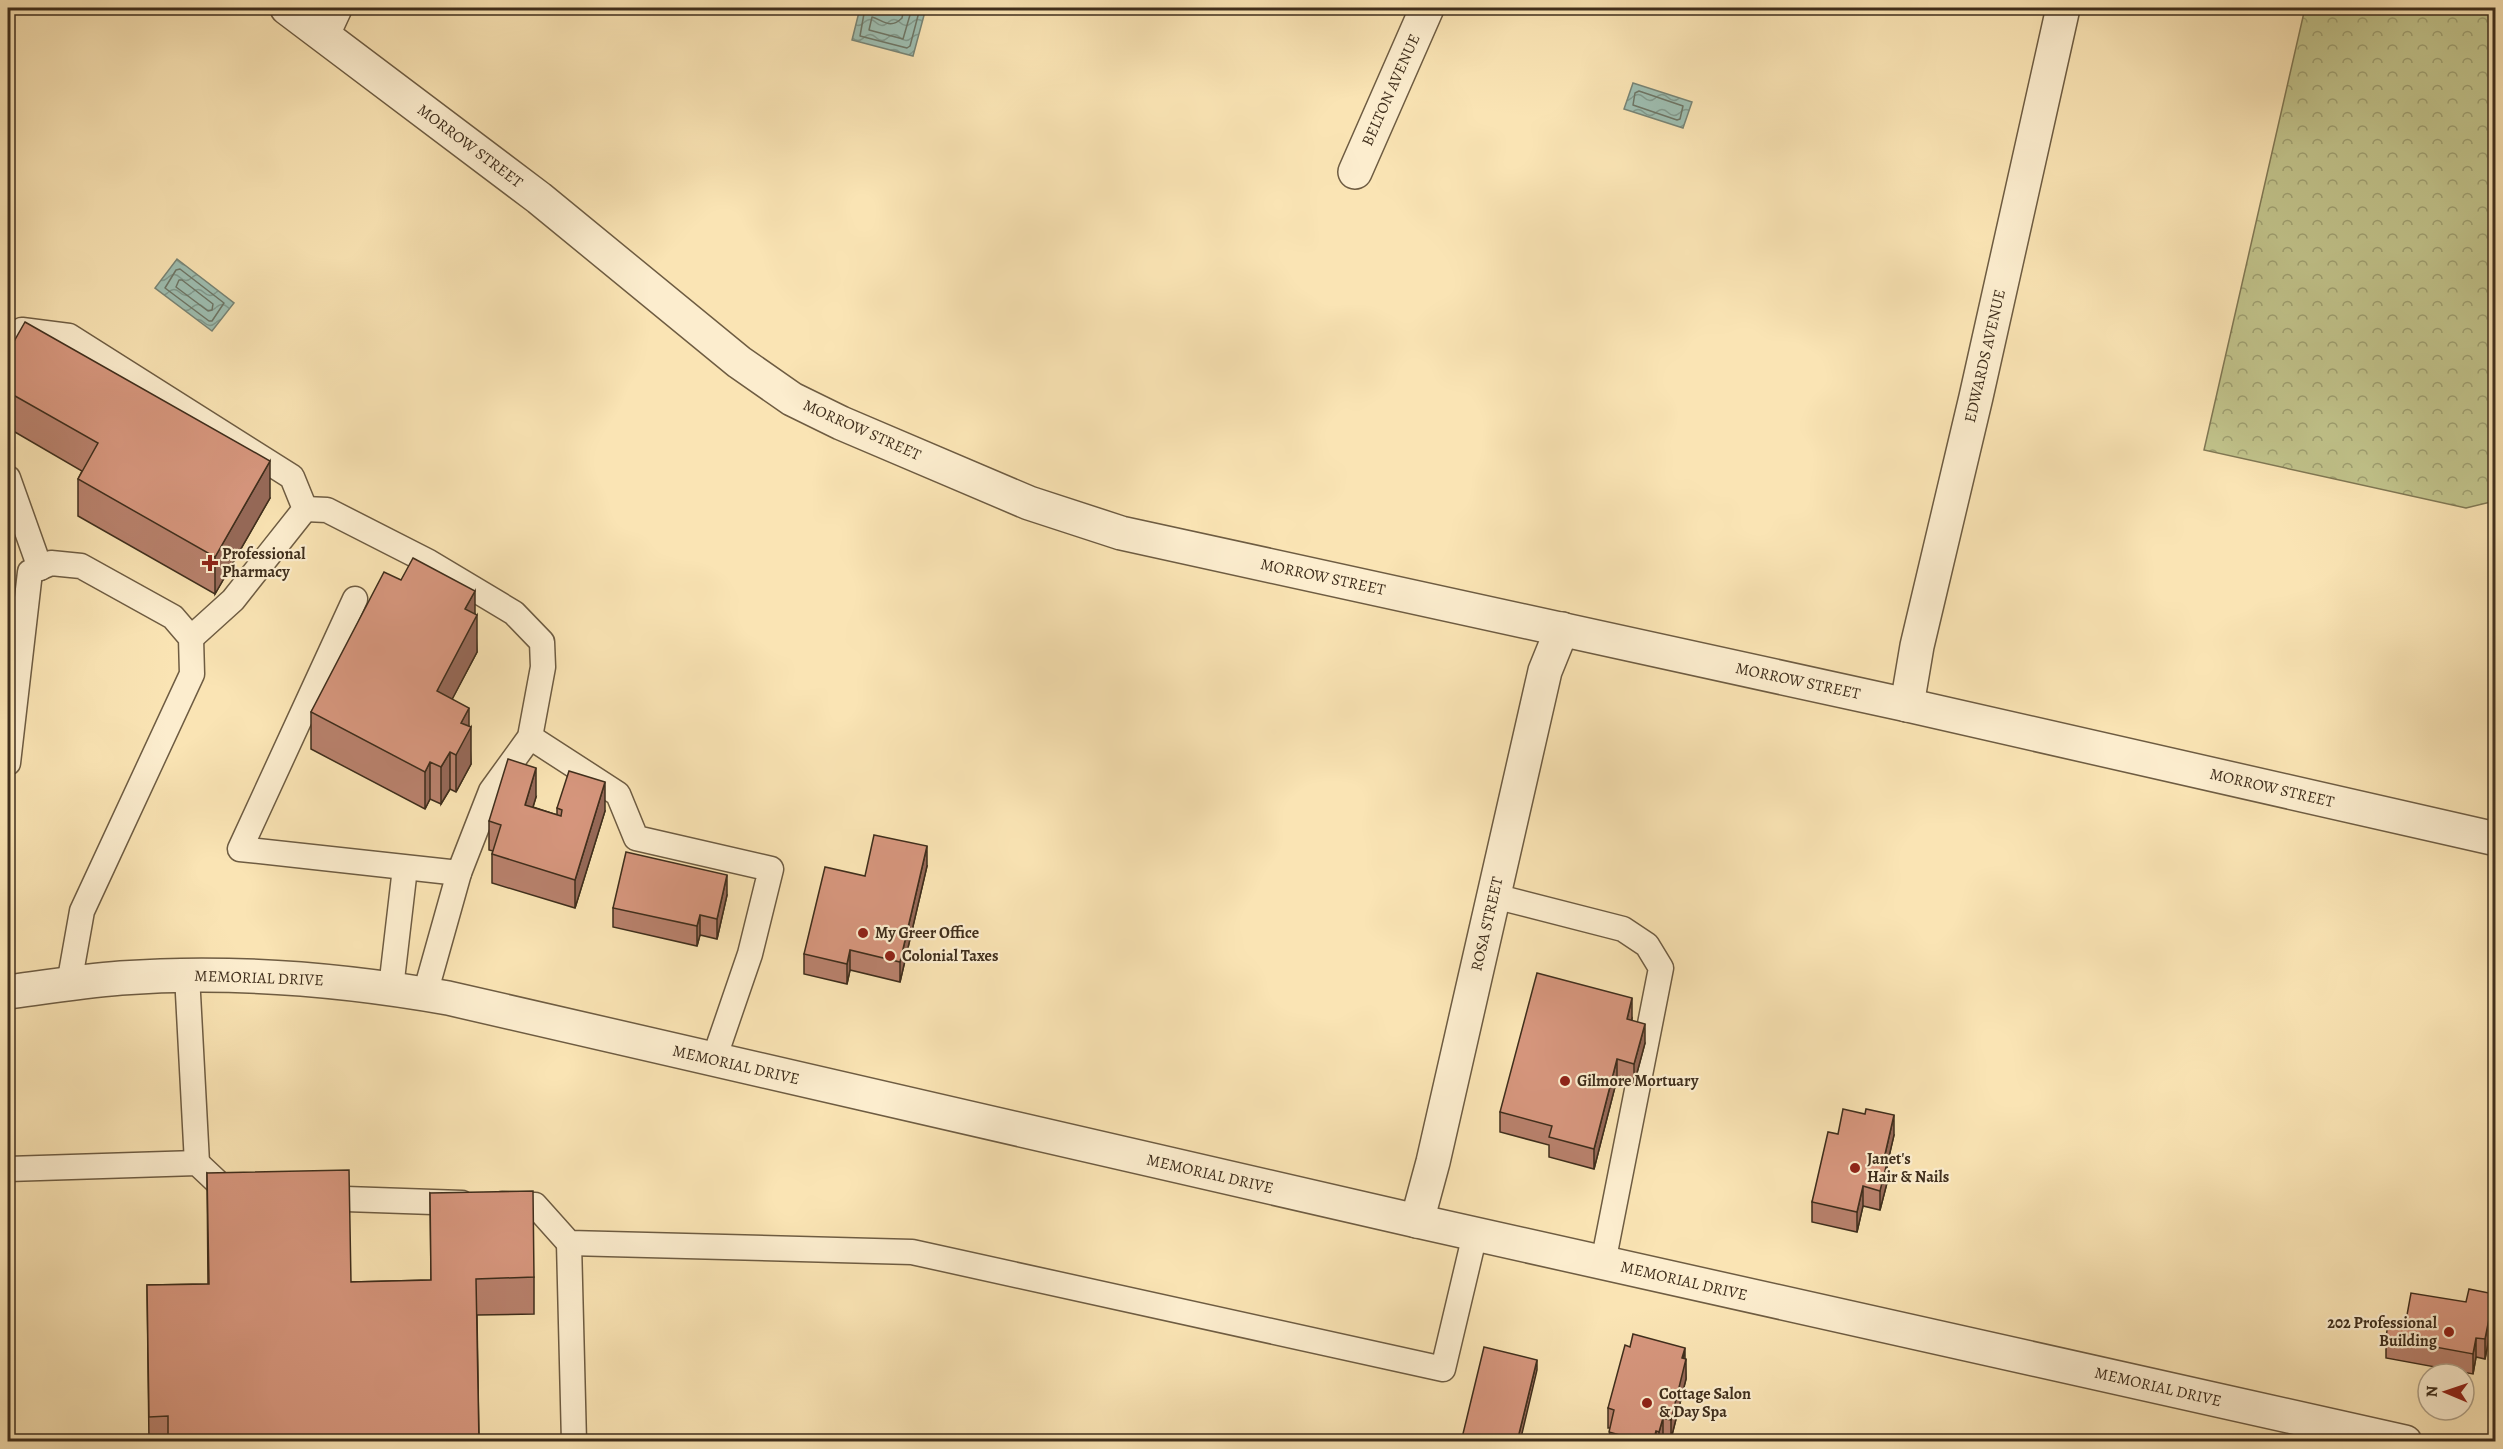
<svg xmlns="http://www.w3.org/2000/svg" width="2503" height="1449" viewBox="0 0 2503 1449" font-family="Alegreya,serif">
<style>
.forest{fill:url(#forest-crowns);stroke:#807854;stroke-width:1.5}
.water{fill:url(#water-waves);stroke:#788475;stroke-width:1.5}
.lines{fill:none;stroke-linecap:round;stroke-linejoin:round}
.shore{stroke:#6e7666;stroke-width:1.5}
.stream{stroke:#788475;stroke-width:12}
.service-casing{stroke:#6e5c42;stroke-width:27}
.minor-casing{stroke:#6e5c42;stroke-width:36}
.service{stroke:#fcedce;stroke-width:24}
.minor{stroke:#fcedce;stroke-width:33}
.wall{fill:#b8816c;stroke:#3f2e1c;stroke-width:1.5}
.shaded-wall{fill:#966958;stroke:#3f2e1c;stroke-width:1.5}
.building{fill:#d6967d;stroke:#3f2e1c;stroke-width:1.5}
.poi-dot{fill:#8f2418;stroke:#fcedce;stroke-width:2}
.labels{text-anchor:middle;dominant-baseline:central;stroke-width:4.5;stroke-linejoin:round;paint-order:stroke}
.street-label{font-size:16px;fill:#3f2e1c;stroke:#fcedce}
.poi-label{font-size:16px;font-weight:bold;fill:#3f2e1c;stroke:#fcedce;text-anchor:start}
</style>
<defs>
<pattern id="forest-crowns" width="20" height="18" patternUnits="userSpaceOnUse" patternTransform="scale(1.5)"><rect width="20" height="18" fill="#c1c38b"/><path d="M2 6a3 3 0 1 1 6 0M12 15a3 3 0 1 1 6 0" fill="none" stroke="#9e9f71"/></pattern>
<pattern id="water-waves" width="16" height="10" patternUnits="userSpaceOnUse" patternTransform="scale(1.5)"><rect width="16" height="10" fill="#9ebeb1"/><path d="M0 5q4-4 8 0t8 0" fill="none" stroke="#829b8f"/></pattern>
</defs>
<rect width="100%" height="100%" fill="#fae4b4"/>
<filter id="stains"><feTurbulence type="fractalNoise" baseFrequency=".00333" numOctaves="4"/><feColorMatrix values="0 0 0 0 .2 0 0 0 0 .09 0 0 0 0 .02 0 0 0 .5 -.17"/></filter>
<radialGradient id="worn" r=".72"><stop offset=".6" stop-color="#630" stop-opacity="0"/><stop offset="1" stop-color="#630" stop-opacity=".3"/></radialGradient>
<!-- forest -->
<path class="forest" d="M2305,8H2495V501L2466,508L2204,450Z"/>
<!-- water -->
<g class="water">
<path d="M860,8H877L890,11L891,8H926L913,56L852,40Z"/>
<path d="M1633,83L1692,102L1683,128L1624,109Z"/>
<path d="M177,259L234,303L212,331L155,288Z"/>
</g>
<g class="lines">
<!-- shore -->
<g class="shore">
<path d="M865,8L860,36L907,48L910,46L920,8"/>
<path d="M904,8L902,18C890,30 883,20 872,17L869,30L903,39L912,8"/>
<path d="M1639,91L1683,106L1680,119L1677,120L1633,105L1635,93Z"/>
<path d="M180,269L224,303L212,321H209L165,288L176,270Z"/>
<path d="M179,280H182L213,304L212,310L208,311L176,287Z"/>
</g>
<!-- stream -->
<path class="stream" d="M2488,8L2496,11"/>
<defs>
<g id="service">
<path d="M8,354L22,330L69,336L292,477L305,509L233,600L191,638"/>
<path d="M8,478L40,568"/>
<path d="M305,509L327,510L429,562L514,613L542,642L543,667L530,737L491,791L459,873L240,849L355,599"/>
<path d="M530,737L618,794L636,838L771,869L750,954L714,1059"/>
<path d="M8,763L30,572L51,563L81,566L173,617L191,638L192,674L82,911L69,984"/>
<path d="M1494,896L1623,929L1647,945L1661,968L1603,1263"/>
<path d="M187,975L197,1163"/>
<path d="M391,988L405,868"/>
<path d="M425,994L459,873"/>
<path d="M8,1171V1169L197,1163L231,1195"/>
<path d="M317,1198L462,1203"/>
<path d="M502,1204L535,1205L569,1243L912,1252L1443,1369L1475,1234"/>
<path d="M569,1243L574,1442"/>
</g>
<g id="minor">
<path d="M287,8L539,198L739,362L792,399L841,423L1029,503L1121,533L1907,705L2496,839"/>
<path d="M323,34L335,8"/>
<path d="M1355,172L1427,8"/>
<path d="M1907,705L1917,646L1976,397L2063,8"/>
<path d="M8,992C45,987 83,981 121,978C231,970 340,979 448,998L1417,1221L2405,1442"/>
<path d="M1417,1221L1433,1162L1545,671L1562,629"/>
</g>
</defs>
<!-- service casing -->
<use href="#service" class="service-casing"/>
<!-- minor casing -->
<use href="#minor" class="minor-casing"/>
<!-- service -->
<use href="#service" class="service"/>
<!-- minor -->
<use href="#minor" class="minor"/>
</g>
<!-- wall -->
<g class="wall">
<path d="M8,352L270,498L215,594L78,516V479L82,471L8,428Z"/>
<path d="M401,580L475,614L477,652L452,699L469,727L471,764L456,792L450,789L441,804L430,799L425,809L311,749V712Z"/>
<path d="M536,797L533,807L557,815V808L605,811L575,908L492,883V854L493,851L489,850V821Z"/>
<path d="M927,866L900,982L850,970L847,984L804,974V954L865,876Z"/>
<path d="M727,895L717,939L700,935L697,946L613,927V908Z"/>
<path d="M1632,1018V1020L1645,1043L1634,1084L1617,1079L1594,1169L1549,1157V1145L1500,1132V1112Z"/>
<path d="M1838,1134L1894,1135L1887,1165V1183L1880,1210L1863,1206L1857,1232L1812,1222V1202Z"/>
<path d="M207,1173L351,1282L431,1280L430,1193L534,1277V1314L477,1315L479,1442H149L147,1285L208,1284Z"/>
<path d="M2466,1302L2494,1313L2485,1359L2476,1357L2473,1374L2386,1358V1338L2405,1326Z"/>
<path d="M1685,1359L1686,1379L1671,1439L1663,1437L1662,1442H1609L1610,1428H1608V1408Z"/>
</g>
<!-- shaded-wall -->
<g class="shaded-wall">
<path d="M270,461V498L215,594V557Z"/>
<path d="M475,591V618L477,615V652L437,728V691L465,609Z"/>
<path d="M469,708V730L471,727V764L456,792V755L461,723Z"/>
<path d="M450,752V789L441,804V767Z"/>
<path d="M430,762V799L425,809V772Z"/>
<path d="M536,768V797L525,833V805Z"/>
<path d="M605,782V811L575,908V880Z"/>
<path d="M927,846V866L900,982V962Z"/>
<path d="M727,875V895L717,939V919Z"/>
<path d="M700,915V935L697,946V926Z"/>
<path d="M850,950V970L847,984V964Z"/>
<path d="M1632,998V1018L1627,1039V1019Z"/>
<path d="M1645,1024V1043L1634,1084V1064Z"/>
<path d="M1617,1059V1079L1594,1169V1149Z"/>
<path d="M1894,1115V1135L1887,1165V1183L1880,1210V1191L1883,1163Z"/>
<path d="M1863,1186V1206L1857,1232V1212Z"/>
<path d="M2494,1294V1313L2485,1359V1339Z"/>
<path d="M2476,1338V1357L2473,1374V1354Z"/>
<path d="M1685,1348V1365L1686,1359V1379L1671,1439V1420Z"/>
<path d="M1537,1360V1370L1520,1442H1517Z"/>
<path d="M1663,1418V1437L1662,1442H1659V1432Z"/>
<path d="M1656,1431V1442H1653Z"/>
</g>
<!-- building -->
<g class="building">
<path d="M25,322L270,461L215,557L78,479L98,443L8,392V352Z"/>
<path d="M413,558L475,591L465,609L477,615L437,691L469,708L461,723L471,727L456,755L450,752L441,767L430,762L425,772L311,712L384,572L401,580Z"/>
<path d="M508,759L536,768L525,805L561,816L562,810L557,808L569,771L605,782L575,880L492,854L501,825L489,821Z"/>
<path d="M874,835L927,846L900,962L850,950L847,964L804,954L825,867L865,876Z"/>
<path d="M626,852L727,875L717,919L700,915L697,926L613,908Z"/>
<path d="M1537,973L1632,998L1627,1019L1645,1024L1634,1064L1617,1059L1594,1149L1549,1137L1552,1126L1500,1112Z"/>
<path d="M1843,1109L1865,1114L1866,1109L1894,1115L1883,1163H1887L1880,1191L1863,1186L1857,1212L1812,1202L1828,1132L1838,1134Z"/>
<path d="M349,1170L351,1282L431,1280L430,1193L533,1191L534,1277L476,1279L479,1442H168V1416L149,1417L147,1285L209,1284L207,1173Z"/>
<path d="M2469,1289L2494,1294L2485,1339L2476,1338L2473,1354L2386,1338L2388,1323L2405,1326L2411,1293L2466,1302Z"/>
<path d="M1633,1334L1685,1348L1682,1358L1686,1359L1671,1420L1663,1418L1659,1432L1656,1431L1653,1442H1644L1609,1432L1614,1410L1608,1408L1625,1345L1630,1347Z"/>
<path d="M1484,1347L1537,1360L1517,1442H1461Z"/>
</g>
<!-- markers -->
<g class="poi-dot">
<path d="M207 554h6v6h6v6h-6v6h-6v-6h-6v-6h6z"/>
<circle cx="863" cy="933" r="6"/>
<circle cx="890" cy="956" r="6"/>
<circle cx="1565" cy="1081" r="6"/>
<circle cx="1855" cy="1168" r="6"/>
<circle cx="2449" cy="1332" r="6"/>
<circle cx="1647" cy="1403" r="6"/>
</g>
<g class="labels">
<!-- street labels -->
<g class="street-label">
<text transform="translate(1391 90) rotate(-66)">BELTON AVENUE</text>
<text transform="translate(470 146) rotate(37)">MORROW STREET</text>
<text transform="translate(1985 356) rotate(-77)">EDWARDS AVENUE</text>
<text transform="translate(862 430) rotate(24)">MORROW STREET</text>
<text transform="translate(1323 577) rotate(12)">MORROW STREET</text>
<text transform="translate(1798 681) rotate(12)">MORROW STREET</text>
<text transform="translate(2272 788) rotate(13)">MORROW STREET</text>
<text transform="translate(1487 924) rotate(-77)">ROSA STREET</text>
<text transform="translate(259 978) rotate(2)">MEMORIAL DRIVE</text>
<text transform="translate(736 1065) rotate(13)">MEMORIAL DRIVE</text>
<text transform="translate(1210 1174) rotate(13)">MEMORIAL DRIVE</text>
<text transform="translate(1684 1281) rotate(13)">MEMORIAL DRIVE</text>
<text transform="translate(2158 1387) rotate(13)">MEMORIAL DRIVE</text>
</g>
<!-- poi labels -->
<g class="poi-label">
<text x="222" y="554">Professional<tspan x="222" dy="18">Pharmacy</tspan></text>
<text x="875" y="933">My Greer Office</text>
<text x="902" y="956">Colonial Taxes</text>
<text x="1577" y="1081">Gilmore Mortuary</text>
<text x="1867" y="1159">Janet's<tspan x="1867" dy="18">Hair &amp; Nails</tspan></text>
<text x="2437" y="1323" text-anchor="end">202 Professional<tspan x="2437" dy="18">Building</tspan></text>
<text x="1659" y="1394">Cottage Salon<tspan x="1659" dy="18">&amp; Day Spa</tspan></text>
</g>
</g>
<!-- margin -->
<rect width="2503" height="1449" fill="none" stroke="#fae4b4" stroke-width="30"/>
<rect x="9" y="9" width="2485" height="1431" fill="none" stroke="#3f2e1c" stroke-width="3"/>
<rect x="15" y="15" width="2473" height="1419" fill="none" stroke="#3f2e1c" stroke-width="1.5"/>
<!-- north arrow -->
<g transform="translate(2446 1392) rotate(272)"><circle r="28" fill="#fcedce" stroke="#b0a187" stroke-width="1.5"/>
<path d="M0-4.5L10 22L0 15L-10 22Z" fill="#8f2418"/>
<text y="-9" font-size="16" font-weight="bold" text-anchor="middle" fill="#3f2e1c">N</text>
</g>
<rect width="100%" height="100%" filter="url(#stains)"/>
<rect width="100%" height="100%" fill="url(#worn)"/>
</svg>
